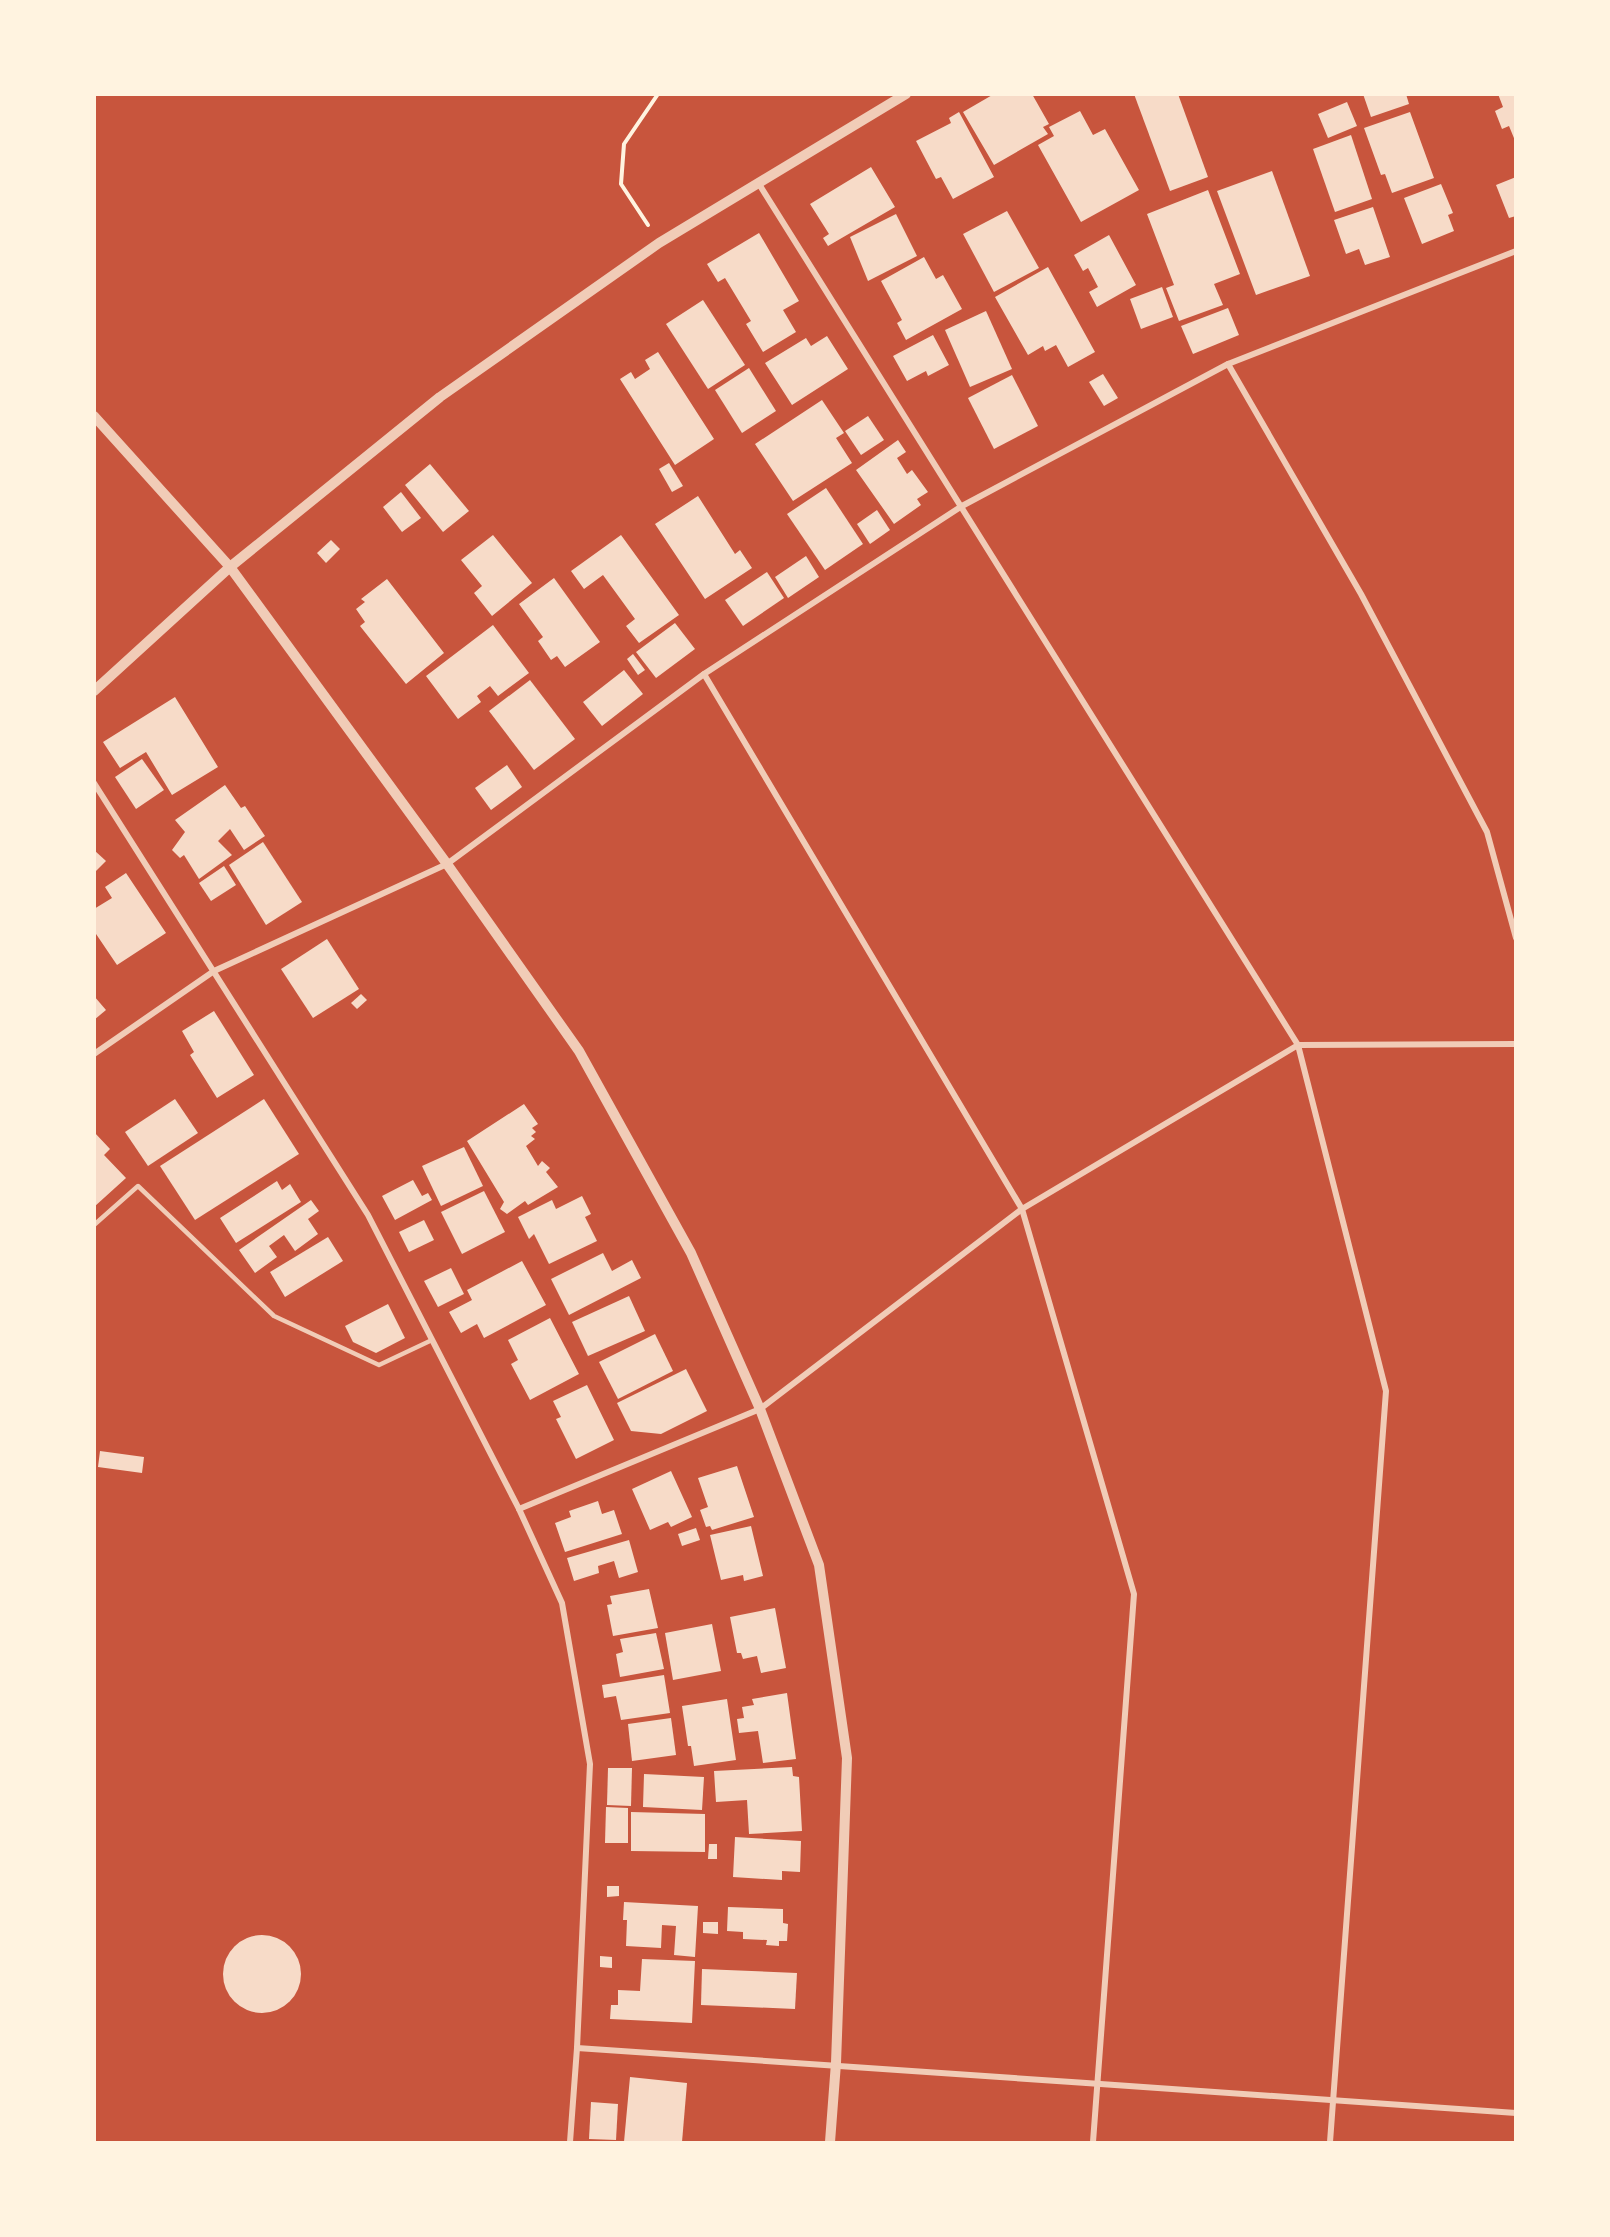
<svg xmlns="http://www.w3.org/2000/svg" width="1610" height="2237" viewBox="0 0 1610 2237" font-family="Overpass,sans-serif">
<style>
.building{fill:#f7dbc8}
.lines{fill:none;stroke-linecap:round;stroke-linejoin:round}
.path{stroke:#fff3e0;stroke-width:4}
.service{stroke:#f1ccb7;stroke-width:4.5}
.minor{stroke:#f1ccb7;stroke-width:6}
.tertiary{stroke:#f1ccb7;stroke-width:10}
</style>
<rect width="100%" height="100%" fill="#c8553d"/>
<!-- building -->
<g class="building">
<path d="M994,94H1032L1049,124L1043,127L1048,134L994,165L963,112Z"/>
<path d="M1134,94H1178L1208,177L1170,191Z"/>
<path d="M1363,94H1406L1409,104L1371,117Z"/>
<path d="M1498,94H1516V143L1509,126L1502,129L1495,111L1503,107Z"/>
<path d="M1347,102L1357,126L1328,138L1318,114Z"/>
<path d="M1080,111L1093,135L1105,129L1139,190L1081,222L1038,145L1054,136L1049,127Z"/>
<path d="M959,112L994,177L953,199L941,177L936,179L916,141L951,123L949,118Z"/>
<path d="M1410,112L1434,178L1392,193L1385,174L1381,175L1364,128Z"/>
<path d="M1351,135L1372,199L1335,212L1313,149Z"/>
<path d="M871,167L895,207L828,246L823,238L829,234L810,204Z"/>
<path d="M1272,171L1310,276L1256,295L1217,191Z"/>
<path d="M1516,177V216L1509,218L1496,185Z"/>
<path d="M1441,184L1453,213L1448,215L1454,231L1422,244L1404,198Z"/>
<path d="M1208,190L1240,274L1214,284L1223,305L1179,321L1166,288L1174,285L1147,214Z"/>
<path d="M1373,207L1390,257L1365,265L1359,249L1346,254L1334,220Z"/>
<path d="M1007,211L1039,268L994,292L963,234Z"/>
<path d="M896,214L917,256L868,281L850,237Z"/>
<path d="M759,233L799,301L783,310L796,332L763,352L746,324L751,321L725,278L718,282L707,264Z"/>
<path d="M1109,235L1136,285L1097,307L1089,292L1098,287L1088,268L1083,271L1074,255Z"/>
<path d="M924,257L936,279L943,275L962,309L906,340L897,323L902,320L881,281Z"/>
<path d="M1048,267L1095,352L1068,367L1056,345L1045,351L1043,346L1028,355L995,297Z"/>
<path d="M1162,287L1173,317L1141,329L1130,299Z"/>
<path d="M703,300L745,365L708,389L666,324Z"/>
<path d="M1228,308L1239,335L1193,354L1181,326Z"/>
<path d="M986,311L1012,369L970,387L945,330Z"/>
<path d="M933,335L949,365L928,376L926,371L907,381L893,356Z"/>
<path d="M827,336L848,369L792,405L765,363L806,338L811,346Z"/>
<path d="M658,352L714,439L675,465L620,379L631,372L635,379L650,369L645,360Z"/>
<path d="M749,368L776,411L742,433L715,390Z"/>
<path d="M1103,374L1118,398L1104,406L1089,382Z"/>
<path d="M1012,375L1038,426L994,449L968,398Z"/>
<path d="M822,400L844,433L836,438L852,463L793,501L755,444Z"/>
<path d="M868,416L884,440L861,455L845,431Z"/>
<path d="M898,440L906,452L897,458L907,474L912,470L928,492L917,499L921,505L894,524L856,470Z"/>
<path d="M669,463L683,486L672,492L659,469Z"/>
<path d="M430,464L469,511L443,532L405,485Z"/>
<path d="M826,488L863,544L825,570L787,514Z"/>
<path d="M401,492L421,518L402,532L383,507Z"/>
<path d="M698,496L735,554L740,550L752,568L705,599L655,524Z"/>
<path d="M877,510L890,530L870,544L857,524Z"/>
<path d="M493,535L532,583L492,616L474,593L482,586L461,560Z"/>
<path d="M621,535L679,615L639,643L626,626L635,619L603,575L584,589L571,571Z"/>
<path d="M331,540L340,549L326,563L317,553Z"/>
<path d="M806,556L819,577L788,598L775,577Z"/>
<path d="M767,572L784,598L743,626L725,600Z"/>
<path d="M554,578L600,642L565,667L557,656L551,660L538,641L543,637L519,604Z"/>
<path d="M387,579L444,653L406,684L360,626L365,622L356,609L365,602L361,599Z"/>
<path d="M675,623L695,649L656,678L636,652Z"/>
<path d="M493,625L529,673L498,696L490,686L477,696L481,702L458,719L426,676Z"/>
<path d="M633,654L645,670L638,675L627,659Z"/>
<path d="M624,670L643,694L602,726L583,702Z"/>
<path d="M530,680L575,739L534,770L489,711Z"/>
<path d="M175,697L218,767L172,795L146,752L120,768L103,742Z"/>
<path d="M142,759L164,790L136,809L115,777Z"/>
<path d="M507,765L522,787L491,810L475,788Z"/>
<path d="M225,785L241,808L245,806L265,836L244,850L230,829L218,841L232,855L199,879L184,855L180,858L172,850L185,832L175,820Z"/>
<path d="M263,842L302,902L266,925L229,865Z"/>
<path d="M94,850L106,861L94,873Z"/>
<path d="M224,866L236,885L211,901L199,883Z"/>
<path d="M126,873L166,933L117,965L94,931V909L112,898L105,887Z"/>
<path d="M327,939L359,989L313,1018L281,969Z"/>
<path d="M361,994L367,1000L357,1009L351,1003Z"/>
<path d="M94,996L106,1010L94,1020Z"/>
<path d="M214,1011L254,1075L217,1098L190,1055L194,1052L182,1031Z"/>
<path d="M175,1099L198,1133L148,1166L125,1132Z"/>
<path d="M264,1099L299,1154L195,1220L160,1166Z"/>
<path d="M524,1104L538,1124L532,1128L536,1132L531,1136L535,1139L526,1146L538,1166L542,1161L550,1168L546,1172L558,1187L528,1205L525,1201L507,1214L500,1209L504,1202L467,1141Z"/>
<path d="M94,1132L110,1149L104,1155L126,1178L94,1207Z"/>
<path d="M464,1147L483,1186L441,1206L422,1166Z"/>
<path d="M413,1180L422,1196L428,1193L432,1200L395,1220L382,1196Z"/>
<path d="M277,1181L282,1190L290,1184L301,1202L236,1243L220,1218Z"/>
<path d="M484,1191L505,1232L462,1254L441,1212Z"/>
<path d="M582,1196L591,1214L585,1217L597,1241L549,1264L534,1234L529,1239L518,1217L552,1200L556,1209Z"/>
<path d="M311,1200L319,1211L308,1219L318,1234L295,1251L284,1235L269,1246L277,1257L255,1273L239,1250Z"/>
<path d="M424,1220L434,1240L409,1252L399,1232Z"/>
<path d="M328,1237L343,1261L285,1297L270,1272Z"/>
<path d="M603,1253L612,1271L632,1260L641,1278L569,1315L551,1279Z"/>
<path d="M522,1261L546,1305L484,1338L477,1324L461,1333L449,1312L472,1300L467,1290Z"/>
<path d="M451,1268L464,1294L438,1307L424,1281Z"/>
<path d="M629,1296L645,1331L588,1356L572,1322Z"/>
<path d="M388,1304L405,1338L376,1353L353,1342L345,1326Z"/>
<path d="M550,1318L579,1374L530,1400L511,1364L518,1360L508,1340Z"/>
<path d="M655,1334L673,1371L618,1399L599,1362Z"/>
<path d="M686,1369L707,1411L661,1434L631,1431L617,1403Z"/>
<path d="M587,1385L614,1440L576,1459L556,1419L561,1417L553,1401Z"/>
<path d="M100,1451L144,1457L142,1473L98,1467Z"/>
<path d="M737,1466L754,1517L712,1530L710,1526L706,1527L700,1510L708,1507L698,1478Z"/>
<path d="M671,1471L692,1517L671,1527L668,1522L650,1530L632,1489Z"/>
<path d="M598,1501L602,1514L614,1510L622,1534L565,1552L555,1523L571,1517L569,1511Z"/>
<path d="M751,1526L763,1576L744,1581L743,1575L721,1580L710,1535Z"/>
<path d="M696,1528L700,1540L682,1546L678,1534Z"/>
<path d="M629,1540L638,1572L619,1578L614,1561L598,1566L599,1573L574,1581L567,1558Z"/>
<path d="M649,1589L658,1628L613,1636L607,1605L612,1604L610,1596Z"/>
<path d="M775,1608L786,1668L761,1673L757,1656L743,1659L741,1653H737L730,1617Z"/>
<path d="M712,1624L721,1671L673,1680L665,1633Z"/>
<path d="M656,1633L664,1669L620,1677L616,1654L623,1652L620,1639Z"/>
<path d="M664,1675L670,1713L621,1720L616,1696L604,1698L602,1685Z"/>
<path d="M787,1693L796,1759L763,1763L758,1731L739,1733L737,1719L744,1718L742,1707L754,1705L752,1699Z"/>
<path d="M727,1699L736,1760L694,1766L691,1746H688L682,1706Z"/>
<path d="M671,1718L676,1755L632,1761L628,1724Z"/>
<path d="M792,1767L793,1776L799,1777L802,1831L749,1834L747,1800L716,1802L714,1771Z"/>
<path d="M608,1768H632L631,1806L607,1805Z"/>
<path d="M644,1774L704,1777L702,1810L643,1807Z"/>
<path d="M606,1807L628,1808V1843H605Z"/>
<path d="M631,1812L705,1814V1852L631,1851Z"/>
<path d="M735,1837L801,1841L800,1872L782,1871V1880L733,1877Z"/>
<path d="M709,1844H717V1859H708Z"/>
<path d="M607,1886H619V1896L607,1897Z"/>
<path d="M624,1902L698,1906L695,1957L674,1955L676,1926L662,1925L661,1948L626,1946L627,1920H623Z"/>
<path d="M728,1907L783,1909V1923L788,1924L787,1941H779V1946L766,1945L767,1940L743,1939V1932L727,1931Z"/>
<path d="M703,1922H718V1934L703,1933Z"/>
<circle cx="262" cy="1974" r="39"/>
<path d="M600,1956L612,1957V1968L600,1967Z"/>
<path d="M642,1959L695,1961L692,2023L610,2019L611,2005H618V1990L640,1991Z"/>
<path d="M702,1969L797,1973L795,2009L701,2005Z"/>
<path d="M630,2077L687,2083L682,2142H624Z"/>
<path d="M591,2102L618,2104L616,2140L589,2139Z"/>
</g>
<g class="lines">
<!-- path -->
<path class="path" d="M648,225L621,184L624,144L658,94"/>
<!-- service -->
<path class="service" d="M94,1225L138,1186L274,1316L379,1365L432,1340"/>
<!-- minor -->
<g class="minor">
<path d="M759,184L1298,1045L1386,1391L1330,2142"/>
<path d="M1228,364L1361,594L1487,832L1516,938"/>
<path d="M704,674L1022,1209L1134,1594L1093,2142"/>
<path d="M94,783L368,1215L519,1509L562,1603L590,1764L577,2048L570,2142"/>
<path d="M94,1054L214,971L447,864L704,674L962,506L1228,364L1516,251"/>
<path d="M519,1509L760,1409L1022,1209L1298,1045L1516,1044"/>
<path d="M577,2048C890,2067 1203,2093 1516,2113"/>
</g>
<!-- tertiary -->
<g class="tertiary">
<path d="M94,416L230,567L447,864L579,1051L691,1253L760,1409L819,1565L847,1758L836,2063L830,2142"/>
<path d="M94,691L230,567L440,397L659,243L906,94"/>
</g>
</g>
<!-- border -->
<rect width="1610" height="2237" fill="none" stroke="#fff3e0" stroke-width="192"/>
</svg>
